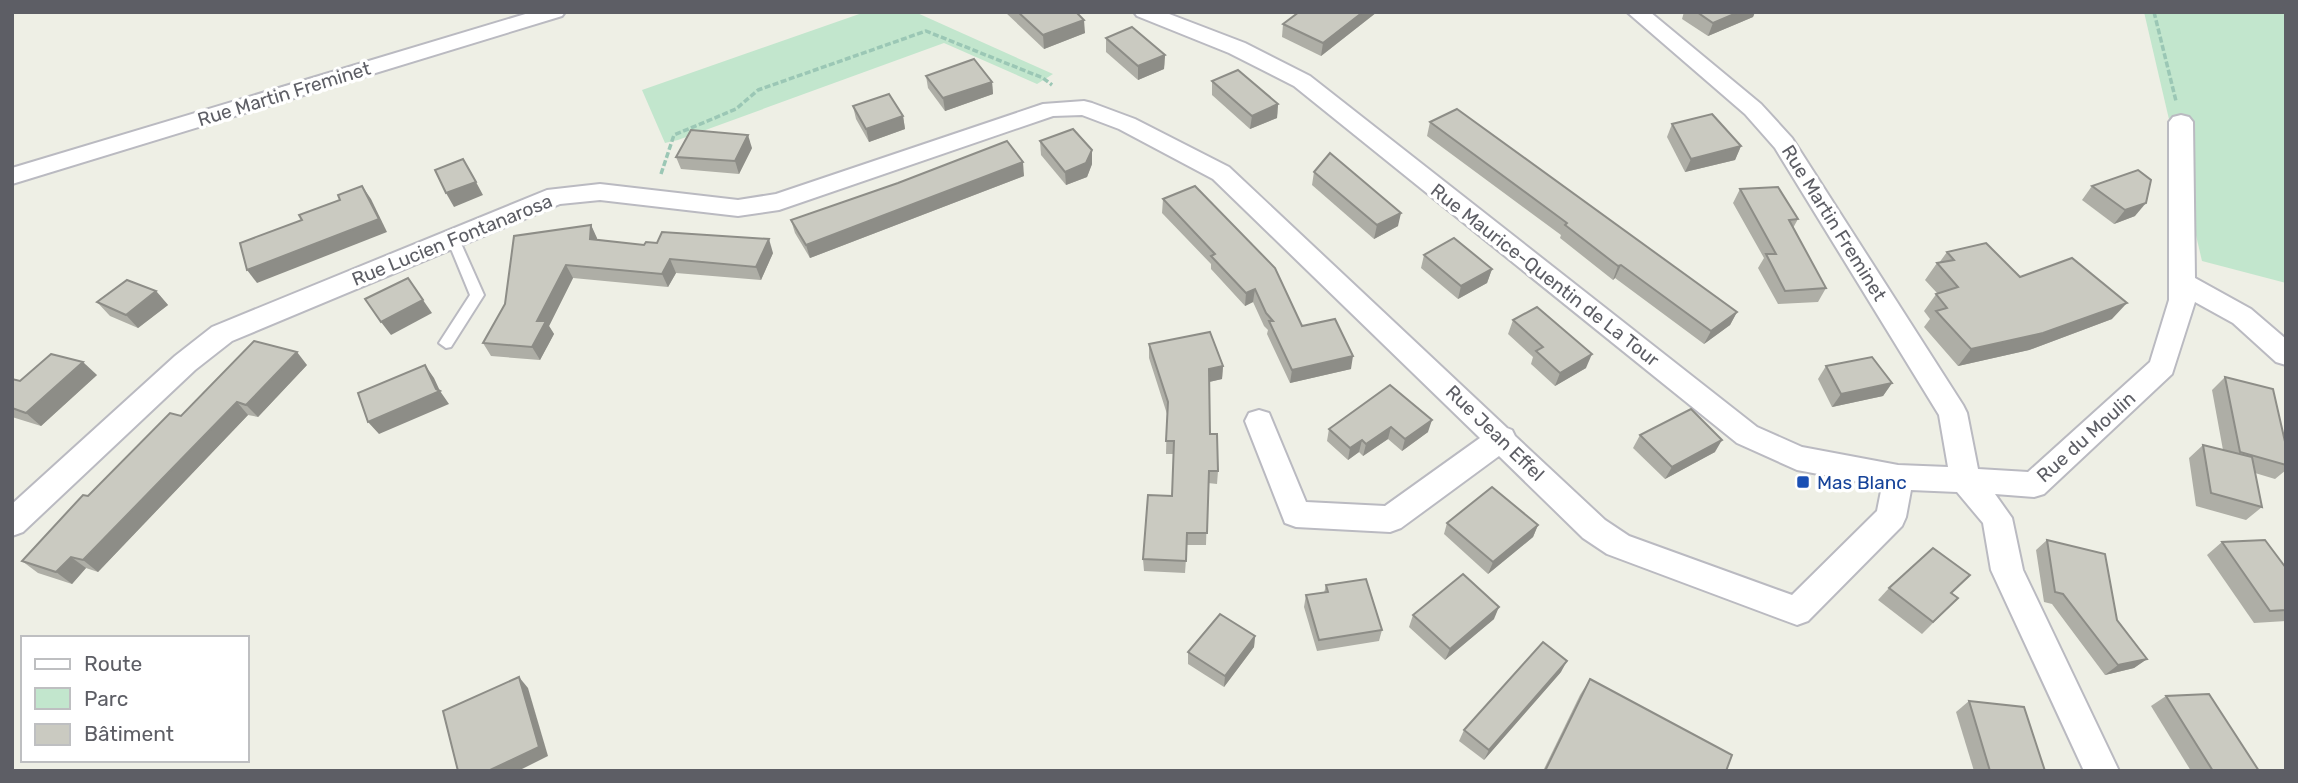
<svg xmlns="http://www.w3.org/2000/svg" width="2298" height="783" viewBox="0 0 2298 783" font-family="Rubik,sans-serif">
<style>
.green{fill:#c2e6cd}
.lines{fill:none;stroke-linecap:round;stroke-linejoin:round}
.service-casing{stroke:#babac1;stroke-width:4}
.minor-casing{stroke:#babac1;stroke-width:4}
.path{stroke:#9bc7b5;stroke-width:3.5;stroke-dasharray:6 2.5;stroke-linecap:butt}
.service{fill:#fff;fill-rule:evenodd}
.minor{fill:#fff;fill-rule:evenodd}
.wall{fill:#aeaea6}
.shaded-wall{fill:#8d8d87}
.building{fill:#cacac1;stroke:#8d8d87;stroke-width:2}
.transit-dot{fill:#1a4fb4;stroke:#fff;stroke-width:2.5}
.labels{text-anchor:middle;dominant-baseline:central;stroke-width:7;stroke-linejoin:round;paint-order:stroke}
.street-label{font-size:19px;fill:#5d5e65;stroke:#fff}
.transit-label{font-size:19px;fill:#164399;stroke:#fff;text-anchor:start}
</style>
<rect width="100%" height="100%" fill="#eeefe5"/>
<!-- green -->
<g class="green">
<path d="M865,12H915L1053,74L1037,84L944,43L678,140L665,143L642,90Z"/>
<path d="M2144,12H2286V283L2202,261Z"/>
</g>
<g class="lines">
<defs>
<path id="service" d="M453,235L459,239L484,295L451,347L446,348L439,343L470,295L447,239Z"/>
<g id="minor">
<path d="M532,12H565L562,16L12,184V168Z"/>
<path d="M1134,12H1164L1245,43L1310,76L1757,427L1802,447L1898,465L1948,467L1939,415L1775,148L1745,114L1627,12H1650L1761,104L1792,138L1963,405L1967,413L1978,469L2028,472L2150,362L2169,300V122L2173,117L2181,115L2189,117L2193,122L2195,278L2251,309L2286,339V365L2276,362L2233,323L2195,302L2172,374L2044,494L2034,497L1995,494L2012,518L2023,570L2119,771H2084L1991,570L1983,523L1957,492L1911,490L1906,517L1902,526L1808,621L1797,625L1607,554L1583,538L1499,456L1401,528L1390,532L1296,527L1285,523L1245,421L1249,413L1259,410L1269,413L1306,502L1385,506L1480,438L1213,179L1119,129L1082,115L1053,116L779,210L738,216L600,200L560,204L232,341L195,370L23,532L12,536V504L175,356L212,327L547,190L600,184L738,200L776,194L1043,104L1084,101L1092,103L1135,119L1229,167L1507,428L1512,430L1515,436L1605,520L1629,536L1792,595L1877,511L1882,486L1797,470L1737,443L1294,86L1229,53L1137,16Z"/>
</g>
</defs>
<!-- service casing -->
<use href="#service" class="service-casing"/>
<!-- minor casing -->
<use href="#minor" class="minor-casing"/>
<!-- path -->
<g class="path">
<path d="M2154,12L2176,101"/>
<path d="M661,174L674,135L736,109L758,90L926,31L1043,78L1052,85"/>
</g>
<!-- service -->
<use href="#service" class="service"/>
<!-- minor -->
<use href="#minor" class="minor"/>
</g>
<!-- wall -->
<g class="wall">
<path d="M1005,12H1076L1085,33L1044,49Z"/>
<path d="M1377,12L1321,56L1282,37L1283,24Z"/>
<path d="M1684,12H1755L1753,17L1708,36L1682,19Z"/>
<path d="M1106,38L1165,55L1164,69L1138,80L1106,52Z"/>
<path d="M926,76L992,82L993,94L945,111L928,88Z"/>
<path d="M1212,81L1278,104L1277,118L1250,129L1212,95Z"/>
<path d="M853,106L903,116L905,129L869,142L856,119Z"/>
<path d="M1430,122L1737,312L1730,325L1704,344L1615,278L1613,280L1560,238L1561,235L1427,136Z"/>
<path d="M1672,124L1741,146L1735,160L1685,172L1667,137Z"/>
<path d="M1040,141L1092,164L1087,177L1066,185L1041,155Z"/>
<path d="M752,148L739,174L681,169L676,157Z"/>
<path d="M1314,172L1398,226L1374,239L1312,185Z"/>
<path d="M1024,176L810,258L795,233L791,220L898,183Z"/>
<path d="M2092,186L2135,216L2114,224L2082,200Z"/>
<path d="M1740,189L1798,219L1793,228L1826,288L1818,302L1778,304L1758,268L1764,258L1733,203Z"/>
<path d="M1163,199L1302,326L1351,369L1290,383L1267,334L1268,330L1264,326L1253,302L1245,306L1211,269V264L1162,213Z"/>
<path d="M591,225L597,240L644,245L773,253L761,280L676,273L668,287L573,278L549,326L554,334L540,360L491,356L483,343Z"/>
<path d="M1947,252L2020,277L2112,319L2029,350L1958,366L1924,327L1930,319L1924,311L1937,293L1925,280L1937,263H1939Z"/>
<path d="M1424,255L1492,269L1487,283L1458,299L1421,268Z"/>
<path d="M156,291L168,305L138,328L110,316L97,302Z"/>
<path d="M1513,320L1586,368L1555,386L1531,364L1533,357L1508,334Z"/>
<path d="M1149,344L1223,366L1222,379L1209,382L1210,434L1218,471L1217,484L1208,483L1206,545H1187L1185,573L1144,571L1143,559L1172,496L1174,454H1166L1167,414L1149,358Z"/>
<path d="M307,365L258,417L248,415L98,572L86,568L72,584L38,573L22,561L88,496L181,416Z"/>
<path d="M1826,366L1892,383L1883,396L1832,407L1818,379Z"/>
<path d="M97,375L41,426L12,417V379L20,381Z"/>
<path d="M2225,377L2286,446V470L2275,479L2255,473L2262,507L2246,520L2196,506L2189,458L2203,445L2223,450L2212,390Z"/>
<path d="M1390,385L1428,432L1402,451L1388,439L1363,456L1359,452L1348,460L1327,441L1329,429Z"/>
<path d="M1640,435L1715,452L1665,479L1633,448Z"/>
<path d="M1447,523L1538,525L1533,537L1488,574L1444,534Z"/>
<path d="M2047,540L2117,620L2147,659L2134,668L2105,675L2052,604L2044,602L2036,550Z"/>
<path d="M2222,542L2286,568V621L2254,623L2207,555Z"/>
<path d="M1326,585L1382,630L1379,641L1317,651L1304,607L1306,595L1324,593Z"/>
<path d="M1889,588L1952,593L1958,598L1922,634L1878,600Z"/>
<path d="M1413,615L1494,619L1445,660L1409,627Z"/>
<path d="M1255,636L1254,647L1224,687L1188,664V652Z"/>
<path d="M1561,672L1484,760L1459,741L1464,730Z"/>
<path d="M1590,679L1726,771H1543L1580,695Z"/>
<path d="M2166,696L2259,771H2191L2151,706Z"/>
<path d="M1969,701L2045,771H1974L1956,712Z"/>
</g>
<!-- shaded-wall -->
<g class="shaded-wall">
<path d="M1363,12H1377L1321,56L1323,43Z"/>
<path d="M1739,12H1755L1753,17L1708,36L1713,23Z"/>
<path d="M1084,20L1085,33L1044,49L1043,35Z"/>
<path d="M1165,55L1164,69L1138,80V66Z"/>
<path d="M992,82L993,94L945,111L943,98Z"/>
<path d="M1278,104L1277,118L1250,129L1252,116Z"/>
<path d="M903,116L905,129L869,142L866,129Z"/>
<path d="M748,135L752,148L739,174L735,161Z"/>
<path d="M1741,146L1735,160L1685,172L1691,159Z"/>
<path d="M1092,150V164L1087,177L1066,185L1065,172Z"/>
<path d="M1023,162L1024,176L810,258L806,245Z"/>
<path d="M476,182L483,195L454,207L446,193Z"/>
<path d="M362,186L371,199L387,232L257,283L247,270Z"/>
<path d="M2146,203L2135,216L2114,224L2125,210Z"/>
<path d="M1401,213L1398,226L1374,239L1377,225Z"/>
<path d="M591,225L597,238L596,253L590,239Z"/>
<path d="M769,239L773,253L761,280L756,267Z"/>
<path d="M670,259L676,273L668,287L662,274Z"/>
<path d="M566,265L573,278L549,326L554,334L540,360L532,347L537,321Z"/>
<path d="M1621,265L1615,278L1613,280L1618,266Z"/>
<path d="M1492,269L1487,283L1458,299L1461,286Z"/>
<path d="M1255,289L1253,302L1245,306L1246,293Z"/>
<path d="M156,291L168,305L138,328L126,315Z"/>
<path d="M423,300L432,313L391,335L381,322Z"/>
<path d="M2127,303L2112,319L2029,350L1958,366L1971,349Z"/>
<path d="M1737,312L1730,325L1704,344L1711,331Z"/>
<path d="M297,352L307,365L258,417L246,405Z"/>
<path d="M1592,354L1586,368L1555,386L1560,373Z"/>
<path d="M1353,356L1351,369L1290,383L1292,370Z"/>
<path d="M83,362L97,375L41,426L26,413Z"/>
<path d="M425,365L434,378L440,391L449,404L379,434L368,422Z"/>
<path d="M1223,366L1222,379L1209,382V369Z"/>
<path d="M1892,383L1883,396L1832,407L1841,394Z"/>
<path d="M237,402L248,415L98,572L83,560Z"/>
<path d="M1432,420L1428,432L1402,451L1405,439Z"/>
<path d="M1391,427L1388,439L1363,456L1366,444Z"/>
<path d="M1362,440L1359,452L1348,460L1350,448Z"/>
<path d="M1722,440L1715,452L1665,479L1672,467Z"/>
<path d="M1538,525L1533,537L1488,574L1493,562Z"/>
<path d="M71,557L86,568L72,584L56,572Z"/>
<path d="M1499,607L1494,619L1445,660L1450,649Z"/>
<path d="M1255,636L1254,647L1224,687L1225,676Z"/>
<path d="M2147,659L2134,668L2105,675L2118,665Z"/>
<path d="M1567,661L1561,672L1484,760L1489,750Z"/>
<path d="M519,677L528,688L548,756L518,771H488Z"/>
</g>
<!-- building -->
<g class="building">
<path d="M1018,12H1076L1084,20L1043,35Z"/>
<path d="M1299,12H1363L1323,43L1283,24Z"/>
<path d="M1697,12H1739L1713,23Z"/>
<path d="M1132,27L1165,55L1138,66L1106,38Z"/>
<path d="M974,59L992,82L943,98L926,76Z"/>
<path d="M1238,70L1278,104L1252,116L1212,81Z"/>
<path d="M889,94L903,116L866,129L853,106Z"/>
<path d="M1457,109L1737,312L1711,331L1621,265L1618,266L1565,225L1567,223L1430,122Z"/>
<path d="M1712,114L1741,146L1691,159L1672,124Z"/>
<path d="M1073,129L1092,150L1086,163L1065,172L1040,141Z"/>
<path d="M691,130L748,135L735,161L676,157Z"/>
<path d="M1007,141L1023,162L806,245L791,220L898,183Z"/>
<path d="M1330,153L1401,213L1377,225L1314,172Z"/>
<path d="M463,159L476,182L446,193L435,170Z"/>
<path d="M2138,170L2151,180L2146,203L2125,210L2092,186Z"/>
<path d="M362,186L379,219L247,270L240,243L302,220L299,215L340,200L338,195Z"/>
<path d="M1195,186L1275,268L1302,326L1335,319L1353,356L1292,370L1269,321H1273L1266,313L1255,289L1246,293L1211,256L1215,254L1163,199Z"/>
<path d="M1778,187L1798,219L1789,220L1826,288L1785,291L1766,254H1776L1740,189Z"/>
<path d="M591,225L590,239L644,245L646,242L657,243L662,232L769,239L756,267L670,259L662,274L566,265L537,321H546L532,347L483,343L505,304L514,236Z"/>
<path d="M1454,238L1492,269L1461,286L1424,255Z"/>
<path d="M1986,243L2020,277L2072,258L2127,303L2043,333L1971,349L1936,311L1947,308L1936,294L1958,287L1937,263L1954,260L1947,252Z"/>
<path d="M408,278L423,300L381,322L365,299Z"/>
<path d="M127,280L156,291L126,315L97,302Z"/>
<path d="M1537,307L1592,354L1560,373L1536,351L1543,347L1513,320Z"/>
<path d="M1210,332L1223,366L1209,369L1210,434H1217L1218,471H1209L1207,533H1187L1186,561L1143,559L1148,495L1172,496L1174,441H1166L1168,402L1149,344Z"/>
<path d="M254,341L297,352L246,405L237,402L83,560L71,557L56,572L22,561L83,495L88,496L170,413L181,416Z"/>
<path d="M51,354L83,362L26,413L12,408V379L20,381Z"/>
<path d="M1872,357L1892,383L1841,394L1826,366Z"/>
<path d="M425,365L436,389L440,391L368,422L358,393Z"/>
<path d="M2225,377L2273,389L2286,446V465L2240,452Z"/>
<path d="M1390,385L1432,420L1405,439L1391,427L1366,444L1362,440L1350,448L1329,429Z"/>
<path d="M1691,409L1722,440L1672,467L1640,435Z"/>
<path d="M2203,445L2252,457L2262,507L2211,493Z"/>
<path d="M1492,487L1538,525L1493,562L1447,523Z"/>
<path d="M2047,540L2105,554L2117,620L2147,659L2118,665L2063,594L2055,592Z"/>
<path d="M2265,540L2286,568V610L2270,611L2222,542Z"/>
<path d="M1933,548L1970,575L1951,593L1958,598L1933,622L1889,588Z"/>
<path d="M1463,574L1499,607L1450,649L1413,615Z"/>
<path d="M1366,579L1382,630L1319,640L1306,595L1328,592L1326,585Z"/>
<path d="M1220,614L1255,636L1225,676L1188,652Z"/>
<path d="M1543,642L1567,661L1489,750L1464,730Z"/>
<path d="M519,677L539,747L488,771H458L443,711Z"/>
<path d="M1590,679L1732,755L1726,771H1545Z"/>
<path d="M2209,694L2259,771H2213L2166,696Z"/>
<path d="M1969,701L2024,707L2045,771H1990Z"/>
</g>
<!-- markers -->
<rect class="transit-dot" x="1796" y="475" width="14" height="14" rx="3.5"/>
<g class="labels">
<!-- street labels -->
<g class="street-label">
<text transform="translate(284 94) rotate(-17)">Rue Martin Freminet</text>
<text transform="translate(1834 223) rotate(58)">Rue Martin Freminet</text>
<text transform="translate(452 240) rotate(-22)">Rue Lucien Fontanarosa</text>
<text transform="translate(1545 275) rotate(38)">Rue Maurice-Quentin de La Tour</text>
<text transform="translate(1495 433) rotate(44)">Rue Jean Effel</text>
<text transform="translate(2086 437) rotate(-42)">Rue du Moulin</text>
</g>
<!-- transit labels -->
<g class="transit-label">
<text x="1817" y="482">Mas Blanc</text>
</g>
</g>
<!-- border -->
<rect width="2298" height="783" fill="none" stroke="#5d5e65" stroke-width="28"/>
<!-- legend -->
<rect x="21" y="636" width="228" height="126" fill="#ffffff" stroke="#bebfc1" stroke-width="2"/>
<rect x="35" y="659" width="35" height="10" fill="#ffffff" stroke="#bebfc1" stroke-width="2"/>
<text x="84" y="671" font-size="21" fill="#5d5e65">Route</text>
<rect x="35" y="688" width="35" height="21" fill="#c2e6cd" stroke="#bebfc1" stroke-width="2"/>
<text x="84" y="706" font-size="21" fill="#5d5e65">Parc</text>
<rect x="35" y="724" width="35" height="21" fill="#cacac1" stroke="#bebfc1" stroke-width="2"/>
<text x="84" y="741" font-size="21" fill="#5d5e65">Bâtiment</text>
</svg>
